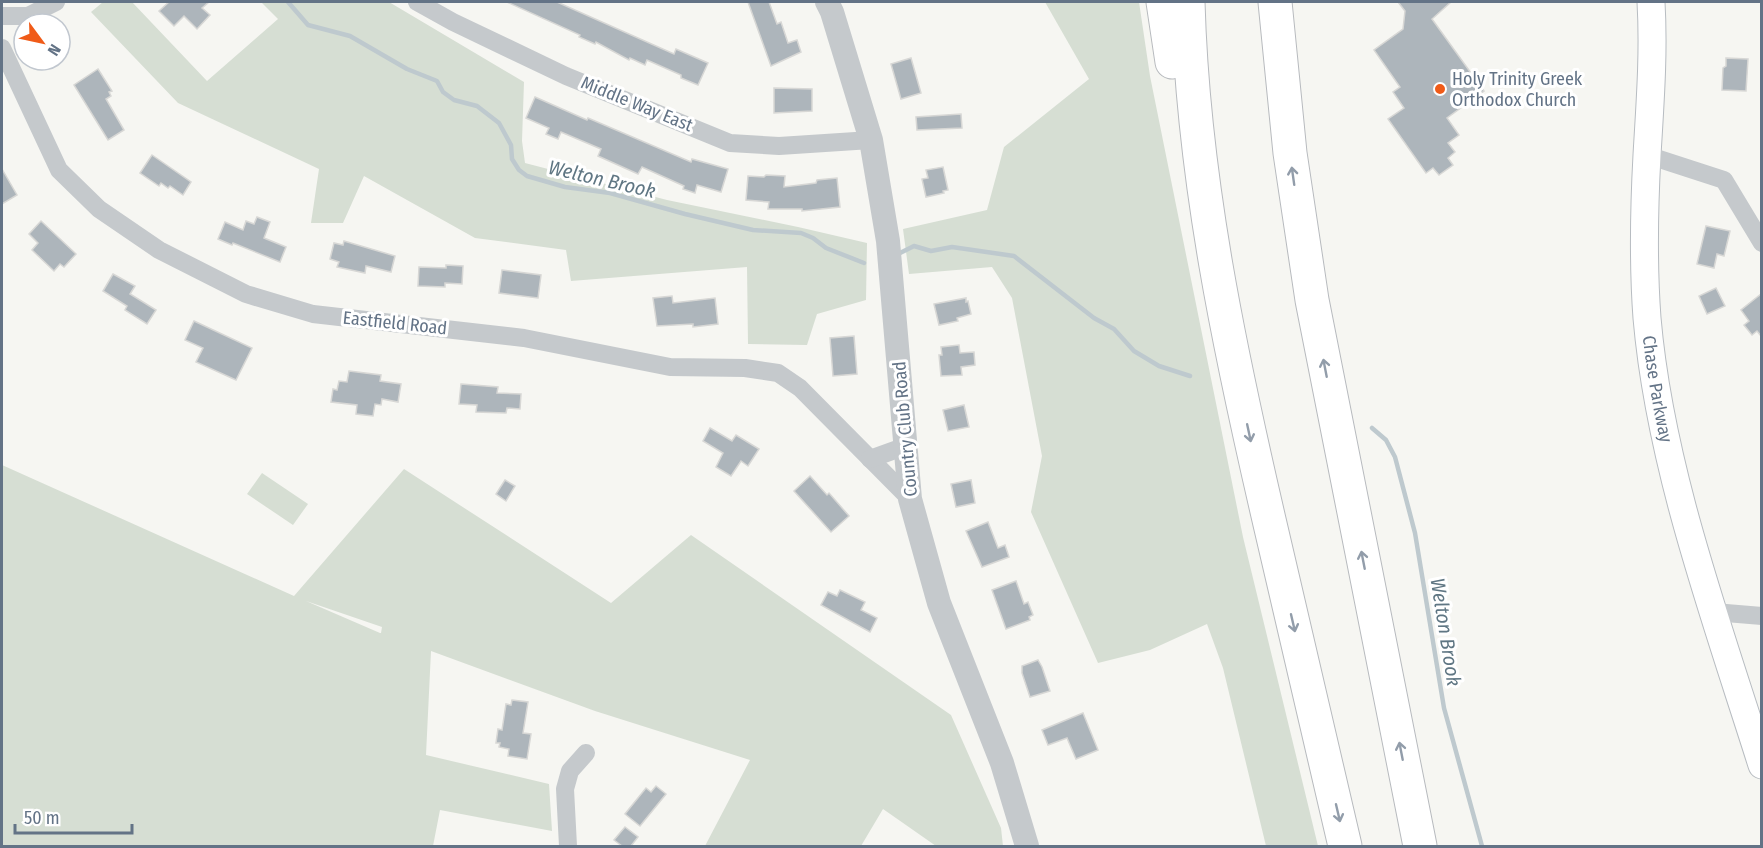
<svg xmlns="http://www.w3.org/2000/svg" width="1763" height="848" viewBox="0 0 1763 848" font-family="'Fira Sans Condensed',sans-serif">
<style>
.green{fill:#d6ded3;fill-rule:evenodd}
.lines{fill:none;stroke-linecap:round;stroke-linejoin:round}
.stream{stroke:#bec9ce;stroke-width:4.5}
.building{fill:#adb5bb;stroke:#d7d7d5;stroke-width:1.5}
.secondary-casing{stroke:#b7bcc1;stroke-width:29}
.motorway-casing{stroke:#b7babe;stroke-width:35}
.minor{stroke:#c5c9cc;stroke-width:18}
.tertiary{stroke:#c5c9cc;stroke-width:24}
.secondary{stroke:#fff;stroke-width:27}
.motorway{stroke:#fff;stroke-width:33}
.oneway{stroke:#929daa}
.poi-dot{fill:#f05b18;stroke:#fff;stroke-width:2}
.labels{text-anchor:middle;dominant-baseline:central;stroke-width:6;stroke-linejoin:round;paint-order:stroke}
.poi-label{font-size:18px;fill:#637386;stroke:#fff;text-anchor:start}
.street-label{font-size:18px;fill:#637386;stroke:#fff}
.water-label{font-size:20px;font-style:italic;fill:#5f7683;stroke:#fff}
</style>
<rect width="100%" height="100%" fill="#f6f6f2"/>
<!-- green -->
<g class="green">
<path d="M103,2H132L207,81L278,19L261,2H389L524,82L522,141L525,163L667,200L798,227L867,243L866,300L817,314L807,345L748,344L747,267L571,281L566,250L475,238L364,176L343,223H311L319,169L178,103L91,12Z"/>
<path d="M1045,2H1139L1150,76L1243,537L1318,846H1266L1223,668L1207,624L1150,650L1098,663L1031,512L1042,456L1012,298L992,267L909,274L903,229L987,210L1004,147L1089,79Z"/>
<path d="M2,465L294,596L404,469L611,603L691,535L951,715L1001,828L1003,846H936L883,809L861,846H705L750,760L595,711L431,651L426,755L549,784L552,831L440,810L433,846H2ZM306,601L382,627L381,633H380Z"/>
<path d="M262,473L308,504L293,525L247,494Z"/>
</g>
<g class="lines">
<!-- stream -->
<g class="stream">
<path d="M288,2L308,25L350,36L407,69L437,81L443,92L454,100L477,106L499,123L511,145L512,159L519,170L527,176L565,187L610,193L685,214L753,230L801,233L813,238L826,248L864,263"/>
<path d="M898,254L914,246L931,251L952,247L1014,256L1094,318L1114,329L1134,351L1159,366L1190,376"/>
<path d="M1372,428L1386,440L1395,457L1415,533L1444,708L1482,846"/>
</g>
</g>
<!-- building -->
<g class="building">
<path d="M169,2H209L202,8L210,15L197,29L184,16L174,26L159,11Z"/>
<path d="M507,2H557L674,54L676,49L708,63L698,85L681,78V75L647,60L645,65L630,58L629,60L596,42L595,44L579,37L580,35Z"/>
<path d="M748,2H769L777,24L781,22L788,43L797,40L801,52L771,66Z"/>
<path d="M1398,2H1451L1432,19L1484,91L1447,118L1459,135L1448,143L1455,152L1448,158L1453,165L1439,175L1433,168L1426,173L1388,119L1404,108L1393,92L1400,87L1374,50L1403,29L1405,11Z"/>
<path d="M911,58L921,93L901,99L891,64Z"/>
<path d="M1726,58L1748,59L1746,91L1722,90L1723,68L1726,66Z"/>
<path d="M98,69L112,91L109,92L111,96L106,99L124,130L108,140L74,85Z"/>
<path d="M774,88L812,89V111L774,113Z"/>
<path d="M535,97L587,120L588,118L691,162L692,159L728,169L721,192L697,185L695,193L683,189L684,186L642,167L638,174L598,156L601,149L561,132L558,139L546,134L549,128L526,118Z"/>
<path d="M961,114L962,128L917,130L916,117Z"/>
<path d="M152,155L191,182L183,195L170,186L168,188L161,183L159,186L140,173Z"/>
<path d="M943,167L948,190L943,191L944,193L926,197L922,179L928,178L926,170Z"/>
<path d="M2,169L17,195L2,204Z"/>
<path d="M766,175L785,176L784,187L816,183L817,180L837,178L840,207L802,211V209H768L769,202L746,200L748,176L764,177Z"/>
<path d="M257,217L270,222L264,238L286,247L280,262L233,243L232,245L218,239L225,222L243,230L246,221L254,224Z"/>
<path d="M41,221L76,254L64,267L60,264L54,271L32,250L38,243L29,234Z"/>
<path d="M1706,226L1730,231L1724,256L1717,254L1714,268L1697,264Z"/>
<path d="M344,241L395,256L391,272L366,266L365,273L337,267L339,262L330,259L334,243L343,245Z"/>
<path d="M446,265L463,266L462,284L445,283V287L418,286L419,267L446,268Z"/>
<path d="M502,270L541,275L538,298L499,293Z"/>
<path d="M113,274L135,286L130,294L156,310L147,324L125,310L127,306L103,291Z"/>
<path d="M1716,288L1725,306L1707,314L1699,296Z"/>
<path d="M1761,294V336L1757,331L1752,335L1744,325L1749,321L1741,310Z"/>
<path d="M672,296L673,303L715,298L718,324L693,327V324L657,326L653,298Z"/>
<path d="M966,298V302L968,301L971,314L957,318L958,321L939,325L934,304Z"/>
<path d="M194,321L252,348L236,380L196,362L203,348L185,340Z"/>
<path d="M854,336L857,374L833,376L830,338Z"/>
<path d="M959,345L960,353L974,352L975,365L961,367L962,375L941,376L939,355H942L941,347Z"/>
<path d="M349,371L381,375L380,381L401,384L398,402L382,399L381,405L375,404L373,416L356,414L357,405L331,402L333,389L337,390L339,381L347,382Z"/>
<path d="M461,384L498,387L497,393L521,394L520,409L507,408L506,413L476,412L477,405L459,404Z"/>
<path d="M964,405L969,427L948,431L943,410Z"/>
<path d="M710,428L732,441L736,435L759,449L748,466L741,461L731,476L716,467L723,453L703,441Z"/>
<path d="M810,476L827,495L829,493L849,516L831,532L794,491Z"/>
<path d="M505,480L515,486L506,501L496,494Z"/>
<path d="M971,480L975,503L956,507L951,484Z"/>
<path d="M988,522L998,548L1005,545L1009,557L982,567L966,531Z"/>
<path d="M1016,581L1024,604L1028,602L1033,615L1029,617L1030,620L1006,629L992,590Z"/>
<path d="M840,590L865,602L861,610L877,618L870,632L821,605L828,592L837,596Z"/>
<path d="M1038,660L1042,667L1050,691L1030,697L1022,673V666Z"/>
<path d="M512,700L528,702L523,733L531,734L527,759L508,756L509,749L499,747L500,743H496L498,729L502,730L506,704L511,705Z"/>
<path d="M1083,713L1098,750L1076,759L1067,738L1048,745L1042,730Z"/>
<path d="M656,786L666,794L640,826L625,814L646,788L651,792Z"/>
<path d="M625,827L638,837L631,846H622L614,840Z"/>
</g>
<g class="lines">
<defs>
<g id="secondary">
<path id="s1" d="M1651,2C1654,53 1650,104 1647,155C1644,210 1643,264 1647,318C1660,468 1717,622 1762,765"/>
</g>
<g id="motorway">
<path d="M1163,2L1172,62"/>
<path d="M1188,2C1193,179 1230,352 1270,524C1295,632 1321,739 1345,846"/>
<path d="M1275,2L1290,153L1312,300L1420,846"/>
</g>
</defs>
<!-- secondary casing -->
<use href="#secondary" class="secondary-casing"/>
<!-- motorway casing -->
<use href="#motorway" class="motorway-casing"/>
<!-- minor -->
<g class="minor">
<path d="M417,2L453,22L566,76L730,143L779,146L871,140"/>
<path d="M2,16H28L56,2"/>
<path d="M2,48L59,170L99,209L159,250L246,294L313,314L524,338L670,367L745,368L778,373L800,388L910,499"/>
<path d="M1647,155L1724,180L1762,243"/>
<path d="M870,459L906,446"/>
<path d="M1714,612L1762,616"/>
<path d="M568,846L565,789L570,771L586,753"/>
</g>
<!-- tertiary -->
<path class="tertiary" d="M827,2L832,12L871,140L888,241L910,499L939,603L1002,763L1027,846"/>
<!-- secondary -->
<use href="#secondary" class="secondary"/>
<!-- motorway -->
<use href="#motorway" class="motorway"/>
</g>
<!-- one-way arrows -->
<defs><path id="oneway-shaft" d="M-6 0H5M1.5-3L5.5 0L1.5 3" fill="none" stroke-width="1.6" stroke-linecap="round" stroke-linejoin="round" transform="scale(1.5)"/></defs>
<g class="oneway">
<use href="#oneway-shaft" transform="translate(1293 176) rotate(-98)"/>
<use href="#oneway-shaft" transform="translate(1325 368) rotate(-101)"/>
<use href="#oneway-shaft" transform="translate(1249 433) rotate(78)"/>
<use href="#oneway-shaft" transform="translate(1363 560) rotate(-101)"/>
<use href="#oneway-shaft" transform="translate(1293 623) rotate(77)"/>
<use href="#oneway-shaft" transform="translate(1401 751) rotate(-101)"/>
<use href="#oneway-shaft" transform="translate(1338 813) rotate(77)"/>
</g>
<!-- markers -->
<circle class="poi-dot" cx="1440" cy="89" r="6"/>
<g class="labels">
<!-- poi labels -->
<g class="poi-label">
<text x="1452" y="79">Holy Trinity Greek<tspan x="1452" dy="21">Orthodox Church</tspan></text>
</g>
<!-- street labels -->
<g class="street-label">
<text transform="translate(637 104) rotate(22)">Middle Way East</text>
<text transform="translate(395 323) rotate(6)">Eastfield Road</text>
<text stroke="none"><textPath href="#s1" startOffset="388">Chase Parkway</textPath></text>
<text transform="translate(905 429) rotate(-95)">Country Club Road</text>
</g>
<!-- water labels -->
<g class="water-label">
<text transform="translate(602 179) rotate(13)">Welton Brook</text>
<text transform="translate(1446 632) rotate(81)">Welton Brook</text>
</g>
</g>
<!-- border -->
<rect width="1763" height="848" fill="none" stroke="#637386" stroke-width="6"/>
<!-- north arrow -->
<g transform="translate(42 42) rotate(123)"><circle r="28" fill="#ffffff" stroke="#c1c7cf" stroke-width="1.5"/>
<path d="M0-4.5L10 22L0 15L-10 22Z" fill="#f05b18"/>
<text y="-9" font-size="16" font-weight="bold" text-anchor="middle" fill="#637386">N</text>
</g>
<!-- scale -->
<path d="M15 824v9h117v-9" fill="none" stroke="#637386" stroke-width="3"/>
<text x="24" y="824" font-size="18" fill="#637386" stroke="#ffffff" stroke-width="4.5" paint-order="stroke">50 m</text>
</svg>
